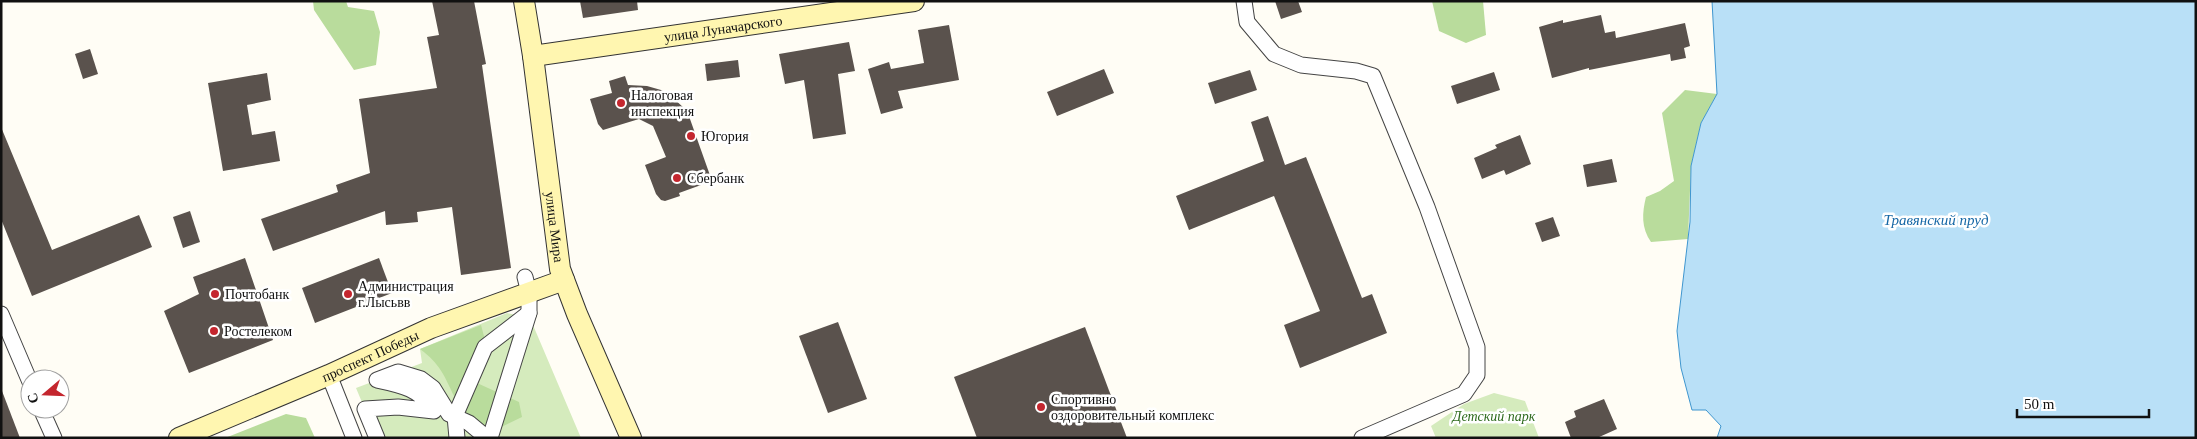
<svg xmlns="http://www.w3.org/2000/svg" width="2197" height="439" viewBox="0 0 2197 439" font-family="'Times New Roman',serif">
<style>
.green{fill:#d5ebbd}
.forest{fill:#b9dc9c}
.water{fill:#b9e0f7;stroke:#3f96cf}
.building{fill:#5a524d}
.lines{fill:none;stroke-linecap:round;stroke-linejoin:round}
.street-casing{stroke:#444;stroke-width:17}
.secondary-casing{stroke:#333;stroke-width:22}
.street{stroke:#fff;stroke-width:15}
.secondary{stroke:#fff6b0;stroke-width:20}
.poi-dot{fill:#c4262e;stroke:#fff;stroke-width:2}
.labels{text-anchor:middle;dominant-baseline:central;stroke-width:5;stroke-linejoin:round;paint-order:stroke}
.street-label{font-size:14px;fill:#111;stroke:#fff}
.poi-label{font-size:14px;fill:#111;stroke:#fff;text-anchor:start}
.park-label{font-size:14px;font-style:italic;fill:#2f6b1f;stroke:#fff}
.water-label{font-size:15px;font-style:italic;fill:#1768a6;stroke:#fff}
</style>
<rect width="100%" height="100%" fill="#fffdf5"/>
<!-- green -->
<g class="green">
<path d="M507,313L530,318L581,438H377L356,388L422,363L420,349Z"/>
<path d="M1494,393L1525,401L1539,438H1436L1431,426L1464,404Z"/>
</g>
<!-- forest -->
<g class="forest">
<path d="M313,1H346L348,7L374,11L380,32L376,65L354,70L314,10Z"/>
<path d="M1432,1H1483L1486,35L1466,43L1439,31Z"/>
<path d="M1685,90L1717,94L1701,123L1691,166L1688,239L1651,242C1641,228 1642,213 1646,197L1660,191L1674,181L1662,113Z"/>
<path d="M481,325L485,340L466,378L519,402L522,417L485,435L451,410L454,396C444,375 440,364 420,349Z"/>
<path d="M286,414L306,418L315,438H225Z"/>
</g>
<!-- water -->
<path class="water" d="M1712,1H2196V438H1717L1721,426L1706,410H1692L1681,368L1677,331L1690,222L1691,166L1701,123L1717,94Z"/>
<!-- building -->
<g class="building">
<path d="M432,1H474L486,64L482,65L511,268L461,275L452,207L417,212L418,222L386,225L385,211L273,251L261,219L338,192L336,185L370,173L359,99L437,88L427,37L439,35Z"/>
<path d="M580,1H637L638,10L583,18Z"/>
<path d="M1275,1H1298L1302,12L1281,19Z"/>
<path d="M1601,15L1605,33L1615,31L1616,38L1685,23L1690,46L1684,48L1686,58L1671,61L1670,54L1589,70V68L1552,78L1539,27L1563,20V23Z"/>
<path d="M949,25L959,80L898,91L903,108L881,114L868,69L889,62L891,69L924,63L918,30Z"/>
<path d="M849,42L855,71L838,74L846,134L813,139L804,80L785,84L779,54Z"/>
<path d="M90,49L98,74L83,79L75,54Z"/>
<path d="M738,60L740,77L707,81L705,64Z"/>
<path d="M1104,69L1114,93L1057,116L1047,92Z"/>
<path d="M1250,70L1257,90L1215,104L1208,83Z"/>
<path d="M1494,72L1500,90L1457,104L1451,86Z"/>
<path d="M267,73L271,100L247,105L252,135L275,131L280,161L223,171L208,83Z"/>
<path d="M625,76L628,85L647,86L661,90L671,96L685,109L690,119L712,181L679,193L680,196L665,201L661,200L656,194L645,165L666,157L653,126L639,119L603,130L598,124L590,99L612,93L609,81Z"/>
<path d="M1268,116L1285,165L1306,157L1362,298L1372,294L1387,333L1300,368L1284,325L1320,311L1274,196L1189,230L1176,196L1264,161L1251,122Z"/>
<path d="M1,127L52,250L139,215L152,247L32,296L1,219Z"/>
<path d="M1520,135L1531,164L1506,175L1504,170L1482,179L1474,158L1497,148L1495,145Z"/>
<path d="M1612,159L1617,182L1587,187L1583,165Z"/>
<path d="M190,211L200,242L183,248L173,217Z"/>
<path d="M1553,217L1560,236L1542,242L1535,223Z"/>
<path d="M245,258L273,340L189,373L164,311L199,294L193,277Z"/>
<path d="M379,258L392,293L315,323L302,288Z"/>
<path d="M838,322L867,399L828,413L799,336Z"/>
<path d="M1085,327L1127,438H977L954,377Z"/>
<path d="M2,391L20,438H1Z"/>
<path d="M1604,399L1617,429L1597,438H1571L1565,422L1576,417L1574,411Z"/>
</g>
<g class="lines">
<defs>
<g id="street">
<path d="M1244,1L1247,22L1274,54L1301,65L1356,71L1373,76L1427,207L1477,347V375L1464,394L1362,438"/>
<path d="M1,314L30,382"/>
<path d="M329,375L354,438"/>
<path d="M41,409L54,438"/>
<path d="M377,438L365,409L398,407L434,411C421,389 401,385 377,380L398,372L421,379L433,388L449,414L469,423L487,438"/>
<path d="M457,438L455,416L485,347L529,313"/>
<path d="M490,438L529,313V293L525,277"/>
</g>
<g id="secondary">
<path id="s1" d="M524,1L533,56L560,269L577,314L631,438"/>
<path id="s2" d="M533,56L914,1"/>
<path id="s3" d="M179,438L329,375L431,328L564,280"/>
</g>
</defs>
<!-- street casing -->
<use href="#street" class="street-casing"/>
<!-- secondary casing -->
<use href="#secondary" class="secondary-casing"/>
<!-- street -->
<use href="#street" class="street"/>
<!-- secondary -->
<use href="#secondary" class="secondary"/>
</g>
<!-- markers -->
<g class="poi-dot">
<circle cx="621" cy="103" r="5"/>
<circle cx="691" cy="136" r="5"/>
<circle cx="677" cy="178" r="5"/>
<circle cx="215" cy="294" r="5"/>
<circle cx="348" cy="294" r="5"/>
<circle cx="214" cy="331" r="5"/>
<circle cx="1041" cy="407" r="5"/>
</g>
<g class="labels">
<!-- street labels -->
<g class="street-label">
<text stroke="none"><textPath href="#s2" startOffset="192">улица Луначарского</textPath></text>
<text stroke="none"><textPath href="#s1" startOffset="228">улица Мира</textPath></text>
<text stroke="none"><textPath href="#s3" startOffset="208">проспект Победы</textPath></text>
</g>
<!-- poi labels -->
<g class="poi-label">
<text x="631" y="95">Налоговая<tspan x="631" dy="16">инспекция</tspan></text>
<text x="701" y="136">Югория</text>
<text x="687" y="178">Сбербанк</text>
<text x="358" y="286">Администрация<tspan x="358" dy="16">г.Лысьвв</tspan></text>
<text x="225" y="294">Почтобанк</text>
<text x="224" y="331">Ростелеком</text>
<text x="1051" y="399">Спортивно<tspan x="1051" dy="16">оздоровительный комплекс</tspan></text>
</g>
<!-- park labels -->
<g class="park-label">
<text x="1494" y="416">Детский парк</text>
</g>
<!-- water labels -->
<g class="water-label">
<text x="1936" y="220">Травянский пруд</text>
</g>
</g>
<!-- border -->
<rect width="2197" height="439" fill="none" stroke="#111111" stroke-width="5"/>
<!-- north arrow -->
<g transform="translate(45 394) rotate(251)"><circle r="24" fill="#ffffff" stroke="#a0a0a0"/>
<path d="M0-4L9 19L0 12L-9 19Z" fill="#c4262e"/>
<text y="-8" font-size="14" font-weight="bold" text-anchor="middle" fill="#111111">С</text>
</g>
<!-- scale -->
<path d="M2017 409v8h132v-8" fill="none" stroke="#111111" stroke-width="2.5"/>
<text x="2024" y="409" font-size="15" fill="#111111" stroke="#ffffff" stroke-width="4" paint-order="stroke">50 m</text>
</svg>
